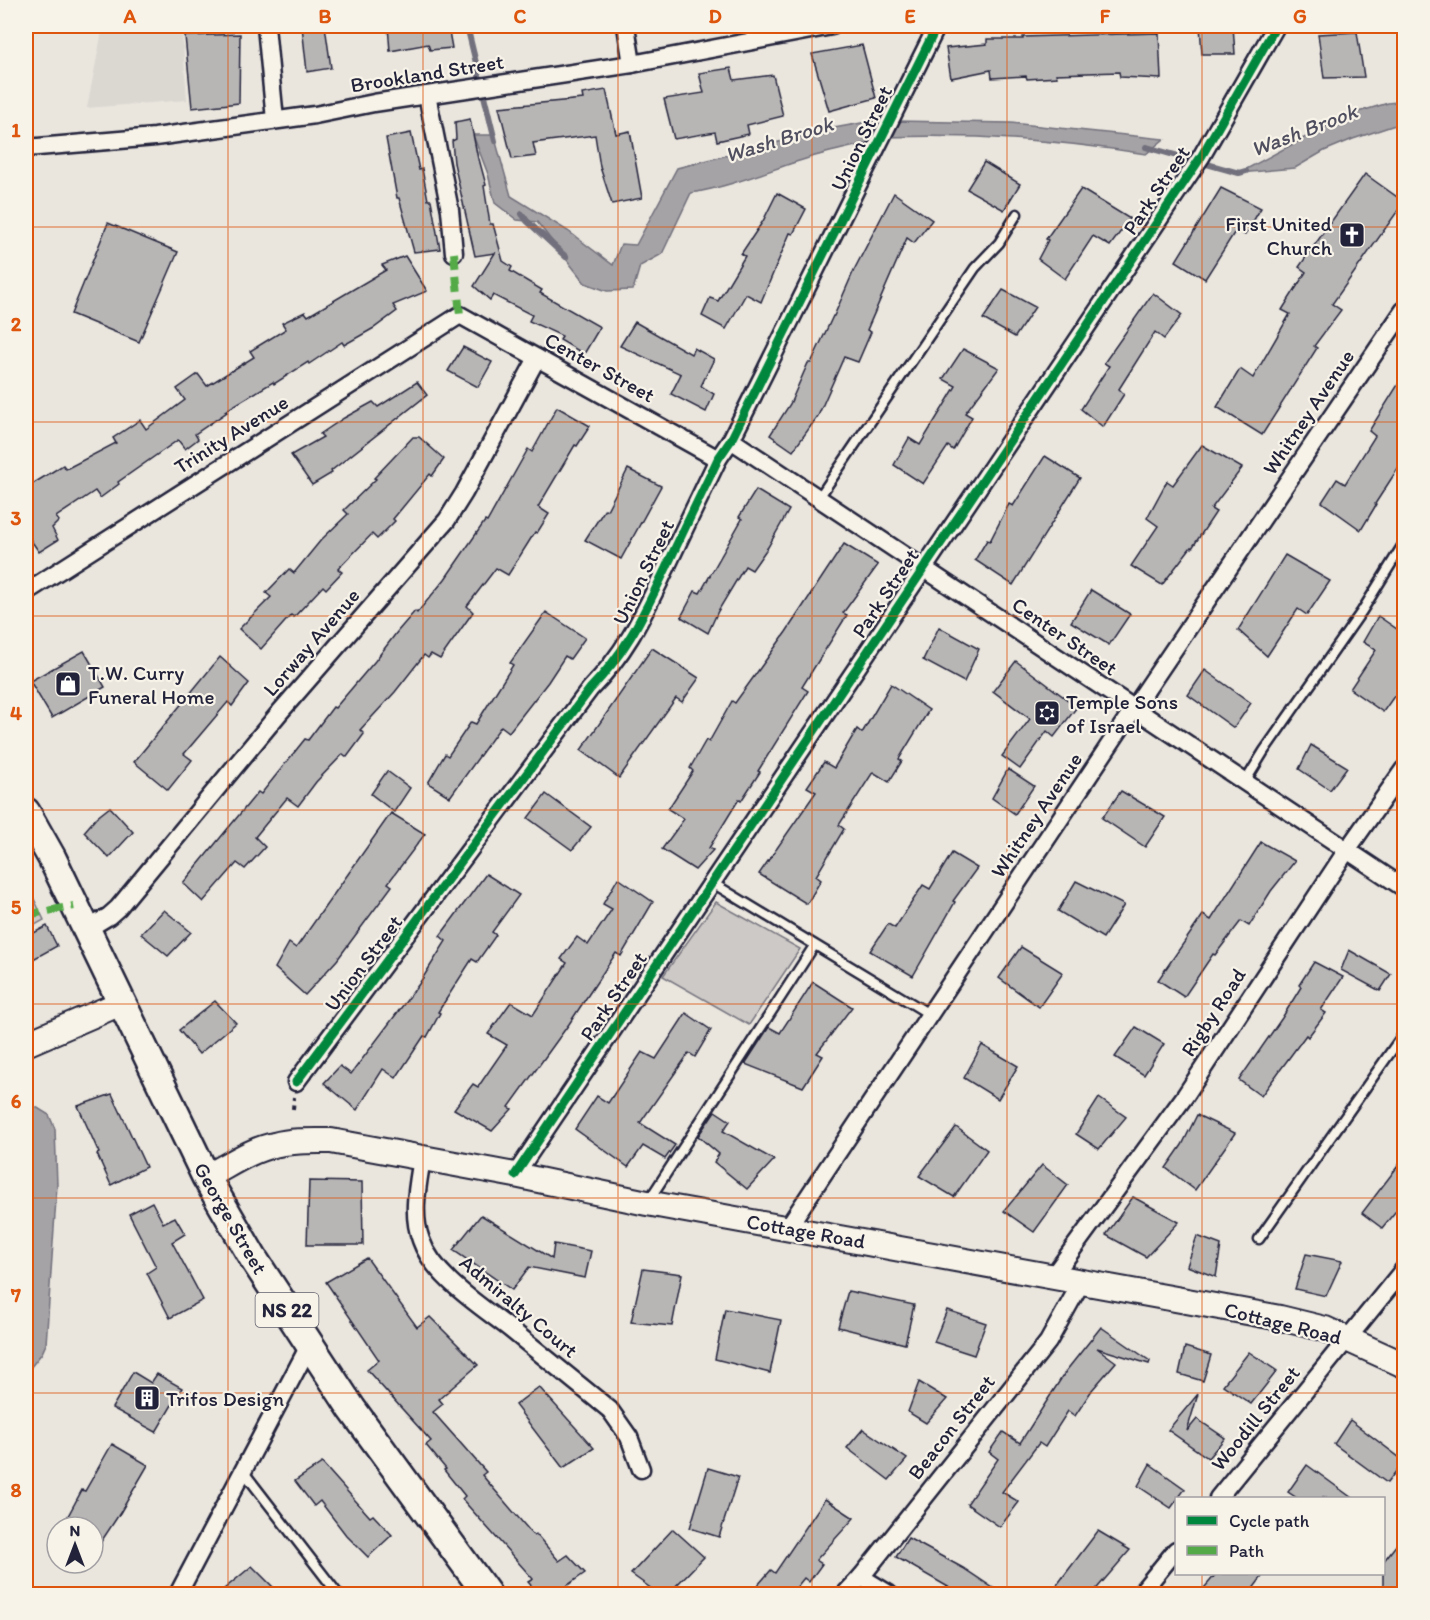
<svg xmlns="http://www.w3.org/2000/svg" width="1430" height="1620" viewBox="0 0 1430 1620" font-family="Itim,sans-serif">
<style>
.built{fill:#dbd8d2}
.green{fill:#cdc9c6;stroke:#787680;stroke-width:1.5}
.water{fill:#a6a3a6;stroke:#716f7b;stroke-width:1.5}
.lines{fill:none;stroke-linecap:round;stroke-linejoin:round}
.stream{stroke:#716f7b;stroke-width:6}
.building{fill:#b8b6b5;stroke:#22223b;stroke-width:1.5}
.lane-casing{stroke:#22223b;stroke-width:13}
.street-casing{stroke:#22223b;stroke-width:21}
.secondary-casing{stroke:#22223b;stroke-width:28}
.primary-casing{stroke:#22223b;stroke-width:32}
.path{stroke:#22223b;stroke-width:4;stroke-dasharray:4.5 4.5;stroke-linecap:butt}
.lane{stroke:#f7f3e8;stroke-width:8}
.street{stroke:#f7f3e8;stroke-width:16}
.secondary{stroke:#f7f3e8;stroke-width:24}
.primary{stroke:#f7f3e8;stroke-width:27}
.quiet{stroke:#53aa46;stroke-width:8;stroke-dasharray:15 8;stroke-linecap:butt}
.cycleway-casing{stroke:#f7f3e8;stroke-width:13}
.cycleway{stroke:#00873e;stroke-width:9}
.grid{fill:none;stroke:#de560e;stroke-width:1.5;stroke-opacity:0.55}
.labels{text-anchor:middle;dominant-baseline:central;stroke-width:4.5;stroke-linejoin:round;paint-order:stroke}
.shield{fill:#f7f3e8;stroke:#62616f;stroke-width:1.5}
.shield-label{font-size:20px;font-weight:bold;fill:#22223b}
.street-label{font-size:21px;fill:#22223b;stroke:#f7f3e8}
.poi-label{font-size:21px;fill:#22223b;stroke:#f7f3e8;text-anchor:start}
.water-label{font-size:22px;font-style:italic;fill:#504f60;stroke:#f7f3e8}
.neatline{fill:none;stroke:#de560e;stroke-width:2}
.grid-label{font-size:20px;text-anchor:middle;font-weight:bold;fill:#de560e}
</style>
<rect width="100%" height="100%" fill="#eae6de"/>
<filter id="ink" filterUnits="userSpaceOnUse"><feTurbulence type="fractalNoise" baseFrequency=".0167" numOctaves="2"/><feDisplacementMap in="SourceGraphic" scale="12" xChannelSelector="R" yChannelSelector="G"/><feConvolveMatrix kernelMatrix="1 2 1 2 8 2 1 2 1" color-interpolation-filters="sRGB"/></filter>
<g filter="url(#ink)">
<!-- built -->
<path class="built" d="M103,26H242V30L182,32L187,100L87,108Z"/>
<!-- green -->
<g class="green">
<path d="M26,882L44,920L26,930Z"/>
<path d="M716,902L800,949L749,1025L663,976Z"/>
</g>
<!-- water -->
<g class="water">
<path d="M1404,101V123L1392,126L1353,139L1324,151L1295,168L1239,173L1345,116L1388,103Z"/>
<path d="M878,120L869,143C851,147 833,151 815,156C774,168 734,186 691,193L662,254L640,266L633,290L607,291L585,283L537,222L517,220L495,203L488,174L473,135H494L511,196L568,231L613,265L621,244L636,245L677,168L834,128Z"/>
<path d="M895,121L1011,123L1164,139L1146,154C1060,140 976,134 888,137Z"/>
<path d="M26,1106L36,1107L49,1115L55,1129L57,1185L46,1344L42,1353L26,1373Z"/>
</g>
<g class="lines">
<!-- stream -->
<g class="stream">
<path d="M467,26L495,141"/>
<path d="M1146,147L1239,173L1246,171"/>
<path d="M522,214L527,221L566,257"/>
</g>
</g>
<!-- building -->
<g class="building">
<path d="M302,26H325L331,68L307,72Z"/>
<path d="M388,26H448L452,48L430,50L428,44L390,51Z"/>
<path d="M1200,26H1233L1235,54H1202Z"/>
<path d="M1357,32L1364,77L1324,78L1318,34Z"/>
<path d="M1159,33L1161,79L1120,77L1119,72L1056,74L1057,77L1027,79L1026,76L992,78L991,70L951,78L946,48L987,44V39H1023V37Z"/>
<path d="M240,34L239,103L192,108L185,36Z"/>
<path d="M862,45L876,98L829,111L812,54Z"/>
<path d="M731,68L734,80L773,75L783,116L747,125L749,134L717,141L715,132L674,139L664,99L704,93L699,73Z"/>
<path d="M606,90L616,134L630,131L642,198L612,204L600,167L595,135L533,143L536,156L512,159L499,107L583,99L582,94Z"/>
<path d="M470,119L478,159H479L486,185L484,186L490,224H493L503,261L512,267L510,271L542,290L540,293L600,327L584,354L560,340L562,336L529,321L532,315L493,295L490,300L474,286L495,253L475,256L454,163L452,141L456,139L455,122Z"/>
<path d="M411,133L419,170L422,169L428,200H431L440,249L414,252L399,198H397L386,138Z"/>
<path d="M984,162L1020,184L1004,210L967,189Z"/>
<path d="M1365,174L1404,202L1332,304L1341,310L1314,346L1317,348L1262,435L1217,407L1240,369L1253,378L1290,314L1282,310L1306,272L1299,267Z"/>
<path d="M1221,188L1261,208L1245,235L1236,230L1205,279L1176,261Z"/>
<path d="M1081,189L1130,219L1110,246L1093,236L1065,279L1038,259L1048,240L1046,239Z"/>
<path d="M777,193L806,209L793,234L790,233L761,302L746,294L726,329L702,316L710,298L718,301L745,256L741,254L763,221Z"/>
<path d="M894,193L932,220L914,243L907,238L867,330L871,332L858,362L844,357L818,416L793,451L770,435L790,404L808,363H811L833,316H834L854,270Z"/>
<path d="M108,223L178,252L139,342L71,314Z"/>
<path d="M405,256L427,291L393,305L397,311L374,328L344,345L342,342L309,364L308,362L274,384L273,382L225,411L227,412L195,434L198,439L185,449L178,440L118,482L119,484L100,498L95,491L56,517L59,521L52,528L58,540L39,552L26,533V488L63,465L66,469L116,443L113,438L140,420L146,429L185,400L177,389L198,374L207,386L254,357L250,351L286,329L282,323L305,312L308,316L386,270L382,265Z"/>
<path d="M1003,290L1035,307L1015,337L983,319Z"/>
<path d="M1153,293L1182,315L1164,339L1155,332L1119,389L1124,394L1103,427L1081,409L1109,366L1104,363Z"/>
<path d="M635,322L691,354L694,348L714,359L701,386L714,394L706,412L671,394L681,374L620,346Z"/>
<path d="M463,347L492,362L478,387L448,371Z"/>
<path d="M963,349L999,368L965,413L972,417L953,450L948,446L923,484L894,465L909,438L920,445L956,386L943,379Z"/>
<path d="M1404,375V459L1375,504L1376,505L1361,530L1322,502L1337,479L1345,484L1375,436L1369,431Z"/>
<path d="M417,382L427,395L331,471L332,473L312,485L291,455L323,437L320,434L344,418L373,402L378,407Z"/>
<path d="M557,407L590,426L577,446L575,445L538,507L549,514L537,533L535,532L508,575L496,568L467,606L473,612L440,659L431,654L428,658L424,655L395,692L360,730L364,734L347,757L343,754L316,782L298,806L287,798L255,837L265,847L245,869L237,863L203,902L183,883L258,792L261,794L305,739L308,740L333,707L335,708L375,661L397,632L415,611L417,613L445,579L485,521L487,522L528,449L532,452Z"/>
<path d="M413,437H419L444,459L432,476L430,474L393,519L395,521L377,539L372,534L338,569L342,572L326,589L323,586L294,617L291,615L261,649L239,629L271,597L266,593L289,569L294,573L321,540L348,514L344,510L376,479L374,478Z"/>
<path d="M1202,445L1242,468L1211,509L1216,512L1192,548L1191,547L1162,585L1131,566L1158,526L1147,518L1167,481L1173,485Z"/>
<path d="M1045,456L1080,478L1013,585L975,560L987,540L990,541L1009,504L1013,506Z"/>
<path d="M628,469L661,486L621,559L585,540L605,509L607,510Z"/>
<path d="M756,490L789,510L768,547L752,570L745,566L718,611L708,633L681,617L695,591L700,593L742,519L739,517Z"/>
<path d="M844,544L878,565L843,613L847,615L802,687L808,691L758,771L760,772L741,801L739,799L709,848L713,850L695,870L662,849L684,819L668,809L693,771L690,768L706,740L709,742L732,701L735,703L786,632Z"/>
<path d="M1285,555L1330,581L1307,615L1298,609L1267,656L1238,630Z"/>
<path d="M1091,590L1130,614L1109,645L1071,622Z"/>
<path d="M546,612L585,638L570,659L565,656L548,682L509,732L501,726L450,797L428,783L445,754L448,756L471,722L476,724L513,665L510,663Z"/>
<path d="M1378,616L1404,634V682L1383,712L1350,689L1376,650L1363,642Z"/>
<path d="M939,627L979,649L964,682L923,660Z"/>
<path d="M652,648L699,678L682,702L676,698L619,778L581,750Z"/>
<path d="M84,651L105,687L52,718L30,681Z"/>
<path d="M220,657L249,683L232,706L228,702L184,754L192,760L168,790L134,762Z"/>
<path d="M1016,661L1077,707L1054,737L1047,731L1020,769L1002,756L1030,719L993,691Z"/>
<path d="M1205,670L1251,703L1234,728L1188,695Z"/>
<path d="M891,684L929,710L899,759L902,761L889,782L873,772L839,825L844,829L816,876L821,880L807,904L759,874L816,792L807,787L824,762L834,768L857,729L862,733Z"/>
<path d="M1311,745L1347,767L1330,790L1299,769Z"/>
<path d="M1008,769L1034,786L1015,814L992,798Z"/>
<path d="M387,771L410,788L394,812L371,794Z"/>
<path d="M1121,791L1165,817L1145,847L1102,818Z"/>
<path d="M546,794L591,827L572,850L528,818Z"/>
<path d="M110,807L133,832L109,858L84,832L96,818Z"/>
<path d="M391,813L425,834L388,883L392,886L337,960L305,995L275,968L289,943L296,948Z"/>
<path d="M1261,842L1295,861L1271,891L1249,926L1241,921L1215,955L1213,954L1184,997L1158,980L1203,915L1211,920Z"/>
<path d="M952,853L977,868L953,901L955,902L913,976L870,951L888,924L895,928L923,885L930,889Z"/>
<path d="M486,874L519,895L492,932L496,935L477,962L472,959L438,1012L440,1013L427,1037L424,1036L396,1078L383,1069L357,1110L324,1083L340,1066L351,1074L419,984L446,941L440,936Z"/>
<path d="M618,878L653,902L621,956L616,953L569,1024L509,1107L512,1109L492,1131L454,1109L473,1084L478,1087L507,1045L488,1034L511,1002L533,1015L567,963L561,959L577,937L588,945L612,909L603,904Z"/>
<path d="M1076,881L1124,905L1103,938L1058,911Z"/>
<path d="M164,910L191,932L168,956L141,934Z"/>
<path d="M47,926L57,946L26,963V937Z"/>
<path d="M1021,947L1063,973L1039,1007L999,978Z"/>
<path d="M1349,950L1391,974L1380,991L1341,970Z"/>
<path d="M1314,962L1343,977L1321,1010L1326,1013L1308,1037L1306,1035L1261,1096L1239,1080L1282,1018L1301,987L1299,985Z"/>
<path d="M813,982L852,1007L817,1053L823,1056L803,1087L745,1064L769,1027L780,1033Z"/>
<path d="M215,1001L236,1023L199,1054L179,1030Z"/>
<path d="M686,1013L711,1030L695,1057L689,1053L640,1123L675,1145L665,1159L643,1146L628,1167L575,1129L597,1096L608,1103L642,1052L656,1059Z"/>
<path d="M1136,1027L1164,1044L1144,1075L1115,1057Z"/>
<path d="M982,1045L1018,1066L998,1099L964,1078Z"/>
<path d="M112,1094L146,1167L111,1185L97,1154L99,1153L78,1106Z"/>
<path d="M1099,1098L1126,1117L1099,1149L1076,1134Z"/>
<path d="M715,1111L730,1121L723,1131L774,1160L747,1189L714,1162L719,1154L698,1136Z"/>
<path d="M1197,1115L1235,1133L1195,1190L1166,1168L1182,1145Z"/>
<path d="M956,1127L987,1150L954,1197L919,1176Z"/>
<path d="M1404,1158V1201L1382,1228L1362,1213Z"/>
<path d="M1042,1165L1068,1185L1034,1232L1004,1211Z"/>
<path d="M309,1181L362,1182L363,1245H307Z"/>
<path d="M1133,1197L1179,1222L1146,1257L1106,1235Z"/>
<path d="M152,1202L163,1223L175,1217L185,1234L172,1242L203,1300L170,1318L147,1273L156,1267L129,1214Z"/>
<path d="M481,1215L552,1259L554,1244L591,1251L585,1278L529,1267L512,1290L453,1250Z"/>
<path d="M1197,1236L1221,1245L1216,1277L1187,1266Z"/>
<path d="M1306,1254L1342,1261L1326,1296L1295,1289Z"/>
<path d="M367,1258L417,1327L430,1317L478,1365L439,1399L443,1404L433,1412L486,1472L482,1475L534,1536L536,1534L559,1561L568,1555L585,1573L555,1594H539L528,1582L533,1579L462,1499L465,1496L444,1470L446,1469L426,1445L431,1441L367,1370L379,1360L326,1282Z"/>
<path d="M643,1269L682,1274L672,1326L631,1322Z"/>
<path d="M848,1291L914,1305L905,1344L838,1327Z"/>
<path d="M725,1309L781,1320L770,1373L715,1359Z"/>
<path d="M947,1310L986,1323L974,1355L934,1342Z"/>
<path d="M1101,1327L1150,1361L1149,1364L1097,1348L1116,1362L1092,1390L1075,1416L1068,1411L1045,1447L1039,1443L1002,1492L1019,1502L1000,1527L967,1504L998,1459L989,1452L1003,1432L1020,1443L1066,1371Z"/>
<path d="M1185,1347L1211,1355L1203,1381L1179,1374Z"/>
<path d="M1249,1352L1277,1371L1251,1404L1223,1385Z"/>
<path d="M133,1372L151,1383L157,1374L182,1388L156,1432L112,1408Z"/>
<path d="M919,1382L947,1399L926,1423L908,1412Z"/>
<path d="M539,1387L594,1448L563,1468L515,1405Z"/>
<path d="M1198,1394L1187,1431L1197,1419L1225,1438L1208,1458L1168,1430Z"/>
<path d="M1350,1420L1404,1461L1387,1483L1334,1444Z"/>
<path d="M863,1429L907,1459L889,1480L847,1448Z"/>
<path d="M112,1444L148,1465L120,1513L93,1554V1527H62L82,1490L85,1491Z"/>
<path d="M322,1463L370,1517L373,1515L392,1535L368,1557L346,1535L320,1501L314,1506L295,1481Z"/>
<path d="M1150,1464L1185,1489L1171,1508L1138,1486Z"/>
<path d="M1307,1465L1352,1498H1297L1288,1492Z"/>
<path d="M708,1468L738,1477L719,1537L690,1528Z"/>
<path d="M825,1499L854,1518L816,1560L822,1564L809,1582L804,1578L791,1594H750L771,1570L775,1573Z"/>
<path d="M673,1529L704,1557L668,1594H659L631,1574Z"/>
<path d="M1098,1531L1130,1550L1092,1594H1050Z"/>
<path d="M1404,1535V1594H1383V1562Z"/>
<path d="M908,1538L963,1568L1002,1594H945L950,1588L896,1557Z"/>
<path d="M252,1566L280,1594H218Z"/>
<path d="M1216,1574H1264L1249,1594H1199Z"/>
</g>
<g class="lines">
<defs>
<g id="lane">
<path d="M818,499L975,268L999,243L1017,214"/>
<path d="M1245,782L1264,751L1362,611L1404,543"/>
<path d="M711,882L929,1014"/>
<path d="M649,1200L814,946"/>
<path d="M1259,1239L1404,1033"/>
<path d="M243,1471L338,1594"/>
</g>
<g id="street">
<path d="M266,26L275,120"/>
<path d="M626,26L632,64"/>
<path d="M427,95L450,210L454,253"/>
<path d="M26,148L155,137L315,115L374,103L632,64L832,26"/>
<path d="M731,440L1404,888"/>
<path d="M26,592L460,315L718,459"/>
<path d="M86,930L109,916L118,908L280,712L447,520L464,493L537,358"/>
<path d="M296,1082L590,689C628,650 643,615 666,568C683,531 701,495 718,459L731,440L937,26"/>
<path d="M422,1158C418,1184 411,1214 421,1240C434,1278 483,1307 514,1332C546,1358 578,1384 610,1410L629,1437L641,1469"/>
<path d="M515,1175L1201,157L1276,26"/>
<path d="M788,1227L1134,708L1404,310"/>
<path d="M1053,1276L1185,1096L1347,850L1404,769"/>
<path d="M1218,1498L1404,1269"/>
<path d="M861,1577L889,1594"/>
<path d="M178,1594L310,1344"/>
<path d="M845,1594L861,1577L1048,1342L1082,1281"/>
<path d="M1140,1594L1176,1550"/>
</g>
<g id="secondary">
<path d="M26,1044L121,1003"/>
<path d="M206,1177C228,1166 250,1150 274,1145C293,1140 312,1141 331,1141L515,1175L647,1203L1280,1318L1325,1329L1404,1365"/>
</g>
<path id="primary" d="M26,812L52,858L206,1177L253,1258L352,1409L487,1594"/>
</defs>
<!-- lane casing -->
<use href="#lane" class="lane-casing"/>
<!-- street casing -->
<use href="#street" class="street-casing"/>
<!-- secondary casing -->
<use href="#secondary" class="secondary-casing"/>
<!-- primary casing -->
<use href="#primary" class="primary-casing"/>
<!-- path -->
<path class="path" d="M293,1109L294,1097"/>
<!-- lane -->
<use href="#lane" class="lane"/>
<!-- street -->
<use href="#street" class="street"/>
<!-- secondary -->
<use href="#secondary" class="secondary"/>
<!-- primary -->
<use href="#primary" class="primary"/>
<!-- quiet -->
<g class="quiet">
<path d="M454,253L460,315"/>
<path d="M26,915L74,906"/>
</g>
<defs>
<g id="cycleway">
<path d="M296,1082L590,689C628,650 643,615 666,568C683,531 701,495 718,459L731,440L937,26"/>
<path d="M515,1175L1201,157L1276,26"/>
</g>
</defs>
<!-- cycleway casing -->
<use href="#cycleway" class="cycleway-casing"/>
<!-- cycleway -->
<use href="#cycleway" class="cycleway"/>
</g>
</g>
<!-- grid -->
<path class="grid" d="M228,26V1594M423,26V1594M618,26V1594M812,26V1594M1007,26V1594M1202,26V1498M26,227H1404M26,422H1404M26,616H1404M26,810H1404M26,1004H1404M26,1198H1404M26,1393H1404M1202,1574V1594"/>
<!-- icons -->
<defs>
<symbol id="church-square" viewBox="-11 -11 22 22"><rect x="-9" y="-9" width="18" height="18" rx="4" fill="#22223b" stroke="#f7f3e8"/><path d="M-1.2-6h2.4v3.5h3.3v2.4h-3.3V6h-2.4V-.1h-3.3v-2.4h3.3Z" fill="#fff"/></symbol>
<symbol id="shop-square" viewBox="-11 -11 22 22"><rect x="-9" y="-9" width="18" height="18" rx="4" fill="#22223b" stroke="#f7f3e8"/><path d="M-5-2.5h2.3a2.7 3.5 0 0 1 5.4 0H5L5.5 6h-11ZM-1.5-2.5h3a1.5 2.3 0 0 0-3 0Z" fill="#fff"/></symbol>
<symbol id="synagogue-square" viewBox="-11 -11 22 22"><rect x="-9" y="-9" width="18" height="18" rx="4" fill="#22223b" stroke="#f7f3e8"/><path d="M0-6.5L5.6 3.2H-5.6ZM0 6.5L5.6-3.2H-5.6Z" fill="#fff"/></symbol>
<symbol id="building-square" viewBox="-11 -11 22 22"><rect x="-9" y="-9" width="18" height="18" rx="4" fill="#22223b" stroke="#f7f3e8"/><path d="M-4-6H4V6H1V3H-1V6H-4ZM-2.5-4.3h1.7v1.8h-1.7ZM.8-4.3h1.7v1.8H.8ZM-2.5-1h1.7V.8h-1.7ZM.8-1h1.7V.8H.8Z" fill="#fff"/></symbol>
</defs>
<g fill-rule="evenodd">
<use href="#church-square" x="1337" y="220" width="30" height="30"/>
<use href="#shop-square" x="53" y="669" width="30" height="30"/>
<use href="#synagogue-square" x="1032" y="698" width="30" height="30"/>
<use href="#building-square" x="132" y="1383" width="30" height="30"/>
</g>
<g class="labels">
<!-- shield labels -->
<rect class="shield" x="255.5" y="1293" width="63" height="34" rx="4.5"/>
<g class="shield-label">
<text x="287" y="1310">NS 22</text>
</g>
<!-- street labels -->
<g class="street-label">
<text transform="translate(427 73) rotate(-9)">Brookland Street</text>
<text transform="translate(861 138) rotate(-64)">Union Street</text>
<text transform="translate(1156 190) rotate(-56)">Park Street</text>
<text transform="translate(600 367) rotate(29)">Center Street</text>
<text transform="translate(1308 412) rotate(-56)">Whitney Avenue</text>
<text transform="translate(231 434) rotate(-32)">Trinity Avenue</text>
<text transform="translate(643 572) rotate(-64)">Union Street</text>
<text transform="translate(885 593) rotate(-56)">Park Street</text>
<text transform="translate(1065 636) rotate(34)">Center Street</text>
<text transform="translate(311 642) rotate(-49)">Lorway Avenue</text>
<text transform="translate(1036 815) rotate(-56)">Whitney Avenue</text>
<text transform="translate(363 963) rotate(-53)">Union Street</text>
<text transform="translate(613 996) rotate(-56)">Park Street</text>
<text transform="translate(1213 1012) rotate(-57)">Rigby Road</text>
<text transform="translate(231 1218) rotate(60)">George Street</text>
<text transform="translate(806 1231) rotate(10)">Cottage Road</text>
<text transform="translate(519 1306) rotate(40)">Admiralty Court</text>
<text transform="translate(1283 1323) rotate(14)">Cottage Road</text>
<text transform="translate(1255 1418) rotate(-51)">Woodill Street</text>
<text transform="translate(951 1427) rotate(-52)">Beacon Street</text>
</g>
<!-- poi labels -->
<g class="poi-label">
<text x="1332" y="223" text-anchor="end">First United<tspan x="1332" dy="24">Church</tspan></text>
<text x="88" y="672">T.W. Curry<tspan x="88" dy="24">Funeral Home</tspan></text>
<text x="1066" y="701">Temple Sons<tspan x="1066" dy="24">of Israel</tspan></text>
<text x="166" y="1398">Trifos Design</text>
</g>
<!-- water labels -->
<g class="water-label">
<text transform="translate(1304 130) rotate(-21)">Wash Brook</text>
<text transform="translate(779 139) rotate(-17)">Wash Brook</text>
</g>
</g>
<!-- margin -->
<rect width="1430" height="1620" fill="none" stroke="#f7f3e8" stroke-width="66"/>
<!-- legend -->
<rect x="1175" y="1497" width="210" height="78" fill="#f7f3e8" stroke="#a29fa3" stroke-width="1.5"/>
<rect x="1187" y="1516" width="30" height="9" fill="#00873e" stroke="#a29fa3" stroke-width="1.5"/>
<text x="1229" y="1527" font-size="18" fill="#22223b">Cycle path</text>
<rect x="1187" y="1546" width="30" height="9" fill="#53aa46" stroke="#a29fa3" stroke-width="1.5"/>
<text x="1229" y="1557" font-size="18" fill="#22223b">Path</text>
<!-- north arrow -->
<g transform="translate(75 1545)"><circle r="28" fill="#f7f3e8" stroke="#a29fa3" stroke-width="1.5"/>
<path d="M0-4.5L10 22L0 15L-10 22Z" fill="#22223b"/>
<text y="-9" font-size="16" font-weight="bold" text-anchor="middle" fill="#22223b">N</text>
</g>
<rect x="33" y="33" width="1364" height="1554" class="neatline"/>
<g class="grid-label">
<text x="130" y="23">A</text>
<text x="325" y="23">B</text>
<text x="520" y="23">C</text>
<text x="715" y="23">D</text>
<text x="910" y="23">E</text>
<text x="1105" y="23">F</text>
<text x="1300" y="23">G</text>
<text x="16" y="137">1</text>
<text x="16" y="331">2</text>
<text x="16" y="525">3</text>
<text x="16" y="720">4</text>
<text x="16" y="914">5</text>
<text x="16" y="1108">6</text>
<text x="16" y="1302">7</text>
<text x="16" y="1497">8</text>
</g>
</svg>
